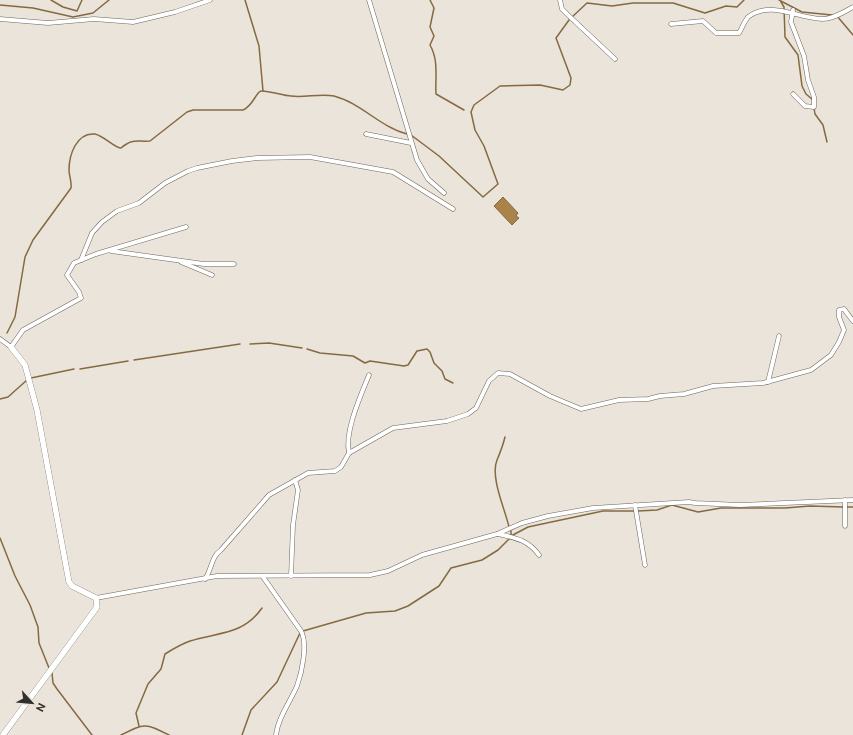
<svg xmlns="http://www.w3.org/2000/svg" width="853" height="735" viewBox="0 0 853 735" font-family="Ubuntu,sans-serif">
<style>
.water{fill:#a9834a;stroke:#856a41}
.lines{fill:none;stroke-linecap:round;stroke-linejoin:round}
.stream{stroke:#856a41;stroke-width:1.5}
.street-casing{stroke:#6c665d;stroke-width:5}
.secondary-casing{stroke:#6c665d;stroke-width:6}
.street{stroke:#fff;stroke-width:4}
.secondary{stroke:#fff;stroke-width:5.5}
</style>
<rect width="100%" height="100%" fill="#ebe4da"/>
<!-- water -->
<path class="water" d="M503,197L518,213L516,216L519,218L512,225L494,206Z"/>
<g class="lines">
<!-- stream -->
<g class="stream">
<path d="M51,0L63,7L77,11L82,0"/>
<path d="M245,0L259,46L263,91"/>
<path d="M430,0L434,8L430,27L434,36L430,45C439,61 435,77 436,94L464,110"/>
<path d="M779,0L802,12L832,15"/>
<path d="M781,2L784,7L785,37L798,55L802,86L806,94L813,100"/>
<path d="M0,5L33,8L73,17L93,13L109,0"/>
<path d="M837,16L853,35"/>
<path d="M571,18L587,3L612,6L633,3H673L705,13L726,6L737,7L744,0"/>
<path d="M814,108L815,114L823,125L827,142"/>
<path d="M411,135L439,156L483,197L498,184L484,146L475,130L471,112L474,105L500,86L540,85L563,90L570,85L571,78L556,38L569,20"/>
<path d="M7,333L15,317L25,257L33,240L71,188C72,182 69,176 69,170C69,156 76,132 95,134C104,136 115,148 121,148C133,138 136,142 150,141L187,112L193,110H243C253,106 256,92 261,91C267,90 284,96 291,96C305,98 320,93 334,96C361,103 380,127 407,134"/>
<path d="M250,344L269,343L302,348"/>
<path d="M307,349L320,353L353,356L365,363L370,361L404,366L408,365L417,351L427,349L430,352L434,363L442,371L445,379L453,383"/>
<path d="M134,360L240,344"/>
<path d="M80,369L128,361"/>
<path d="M31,378L74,369"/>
<path d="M0,399L8,397L27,380"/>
<path d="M505,437C503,445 500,453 497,460C490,477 505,509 509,527"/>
<path d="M846,507H853"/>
<path d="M638,511L657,510L672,505L698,512L721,508H785L810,506L843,507"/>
<path d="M511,531V536L528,527L603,511H634"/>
<path d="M0,538L15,576L30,605L38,627L39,643L49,668"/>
<path d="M303,631L366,613L395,611L408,606L439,586L451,568L482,560L498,550L509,539"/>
<path d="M52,673L53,683L57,689L92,735"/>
<path d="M139,726L136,713L148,684L161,669L165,654C173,649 181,644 190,641C219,632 243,635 262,608"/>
<path d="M121,735C145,723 145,723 169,735"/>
<path d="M242,735L251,710L277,682L300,633"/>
</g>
<defs>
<g id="street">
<path d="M369,0L417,160L428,179L444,193"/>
<path d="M560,0L562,9L568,15L615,59"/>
<path d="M793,10L791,22L804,56L808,80L814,97V107L805,106L793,94"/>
<path d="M0,19L48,23L94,19L133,22L175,12L210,0"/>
<path d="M671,24L703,21L716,33H739C742,28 744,22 748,17C770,0 797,18 822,19C833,19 844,12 853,7"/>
<path d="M366,134L411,143"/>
<path d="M111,251L204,264H234"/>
<path d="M81,260L92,233L102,222L117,211L139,203L165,183L188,171L197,168L232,161L257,158L310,157L393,172L453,209"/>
<path d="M181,262L212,275"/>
<path d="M0,339L11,347L23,330L81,298L79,292L67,275L74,263L96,254L186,227"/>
<path d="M768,382L779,336"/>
<path d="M349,453C344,432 361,395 369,375"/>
<path d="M635,505L645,565"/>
<path d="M845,526V500"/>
<path d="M498,534C516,538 528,540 539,555"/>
<path d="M291,576L293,525L298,490L295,480"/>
<path d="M263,577L301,631C308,644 302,672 297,686C290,702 278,718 276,735"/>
<path d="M205,579C212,569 211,557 221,550L269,495L308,473L335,471L341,467L349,453L393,428L447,421L468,414L476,408L489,381L498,373L510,374L550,396L581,409L619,400L648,399L660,396L684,394L713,386L763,383L811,370L831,355L839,342L844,330L839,317V310L844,309L853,321"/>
<path d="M96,598L217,576L370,575L388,571L422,555L497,534L522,523L548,516L593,508L689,502L695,503L740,505L853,500"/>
</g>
<path id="secondary" d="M3,735L97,607L96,598L72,586L69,582L37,410L25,365L11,347"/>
</defs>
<!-- street casing -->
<use href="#street" class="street-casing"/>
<!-- secondary casing -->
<use href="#secondary" class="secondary-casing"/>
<!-- street -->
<use href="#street" class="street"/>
<!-- secondary -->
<use href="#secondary" class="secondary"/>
</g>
<!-- north arrow -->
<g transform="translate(32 703) rotate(117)" stroke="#ebe4da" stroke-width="3" paint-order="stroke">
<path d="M0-3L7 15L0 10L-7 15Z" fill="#32302c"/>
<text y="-6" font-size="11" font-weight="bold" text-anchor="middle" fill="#32302c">N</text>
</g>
</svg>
